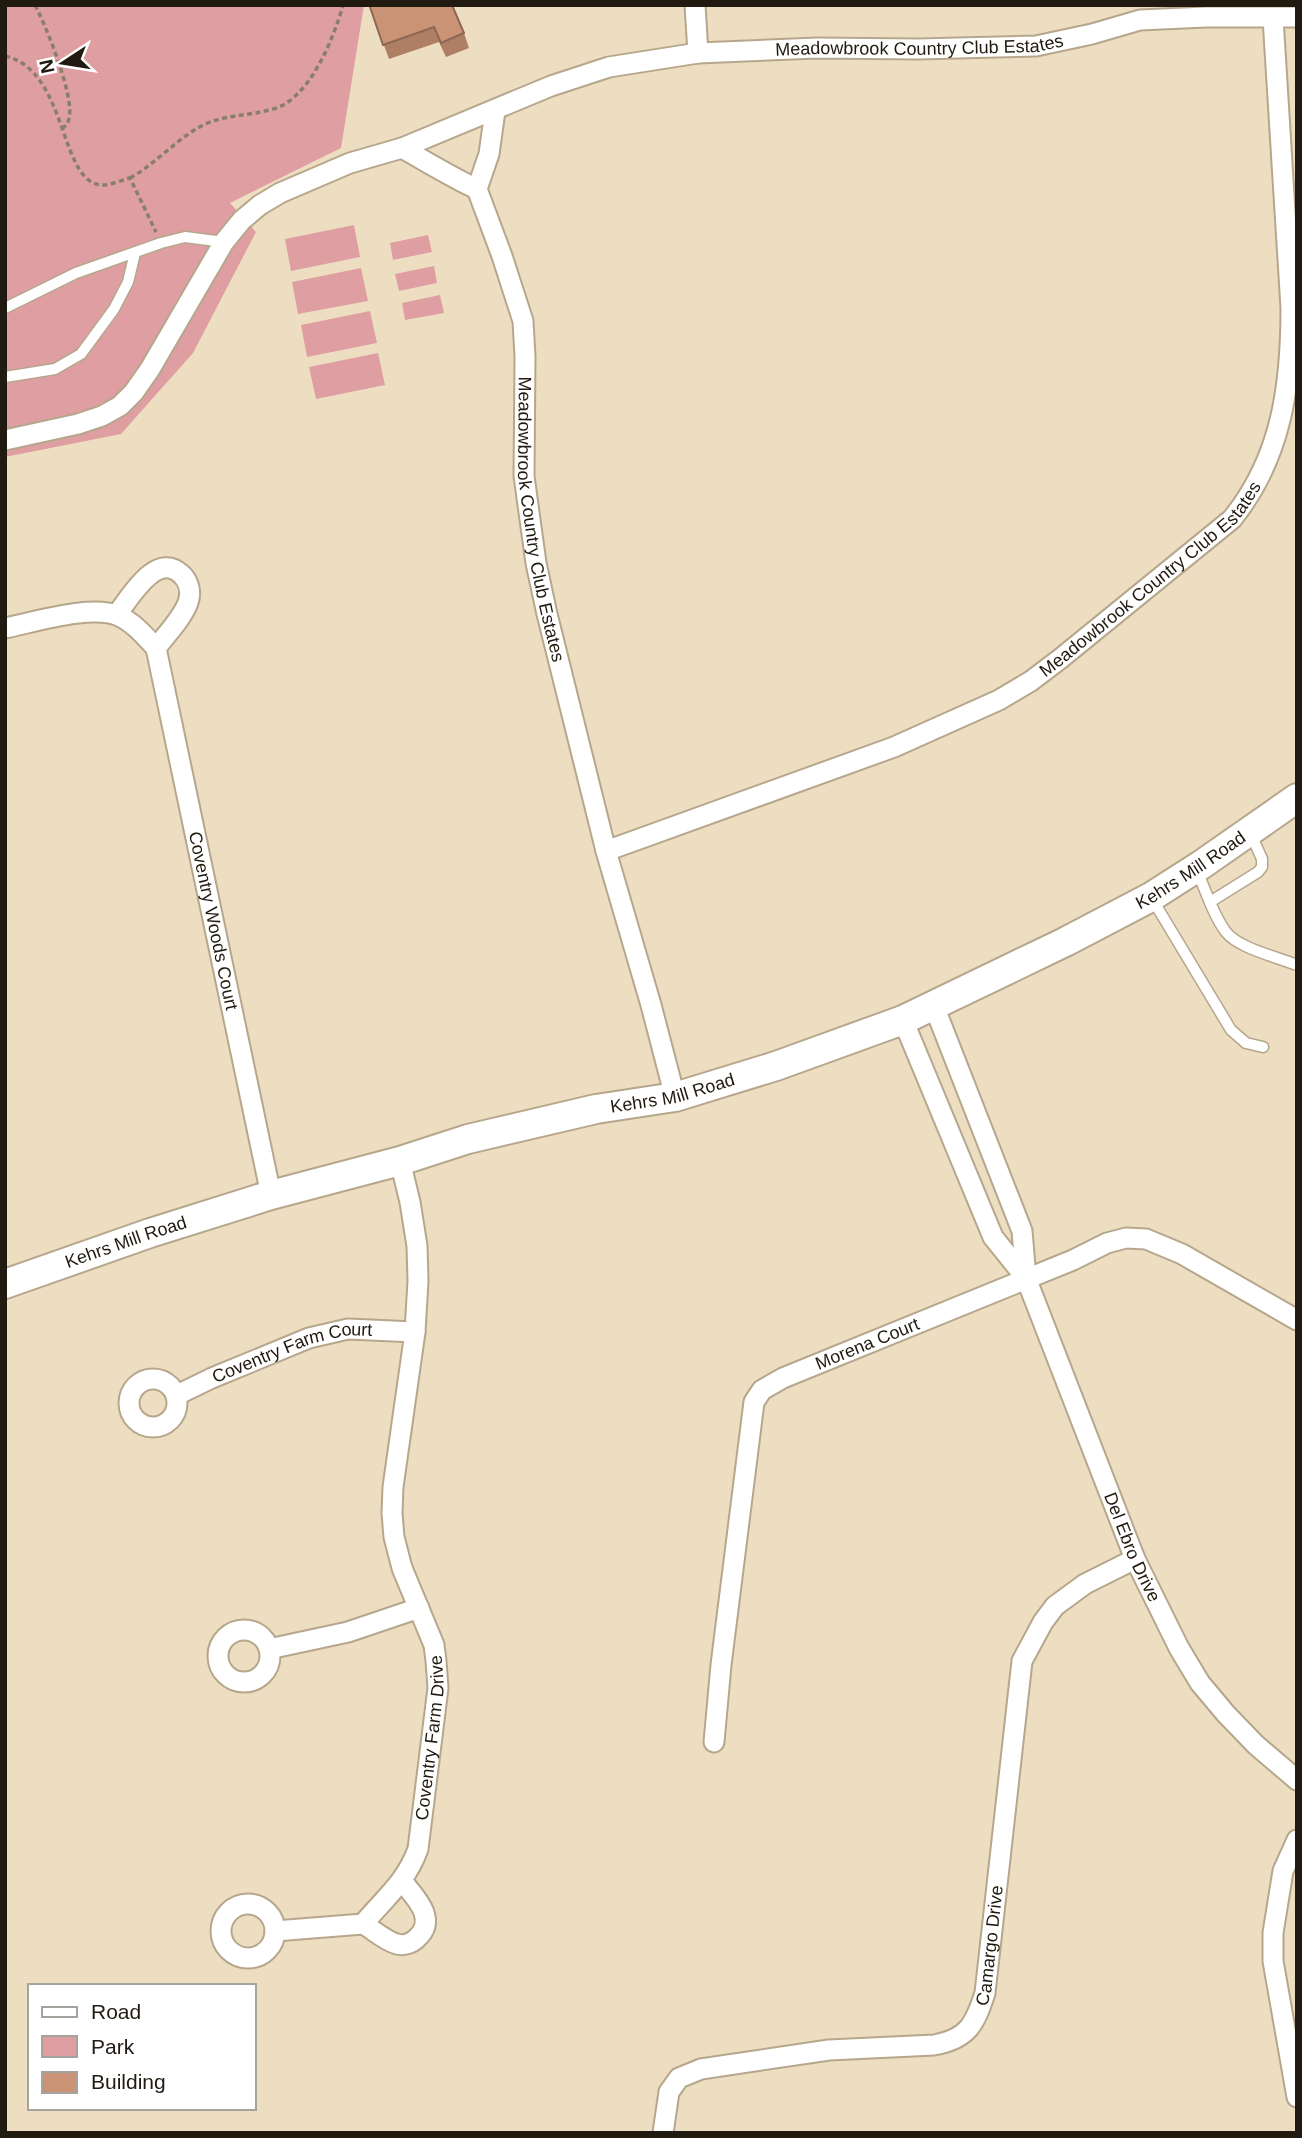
<svg xmlns="http://www.w3.org/2000/svg" width="1302" height="2138" viewBox="0 0 1302 2138" font-family="Arial,sans-serif">
<style>
.green{fill:#df9fa2}
.lines{fill:none;stroke-linecap:round;stroke-linejoin:round}
.lane-casing{stroke:#b6a78c;stroke-width:13}
.street-casing{stroke:#b6a78c;stroke-width:23}
.secondary-casing{stroke:#b6a78c;stroke-width:32}
.path{stroke:#897e6a;stroke-width:3.5;stroke-dasharray:5 3.5;stroke-linecap:butt}
.lane{stroke:#fff;stroke-width:10}
.street{stroke:#fff;stroke-width:19}
.secondary{stroke:#fff;stroke-width:28}
.wall{fill:#ae7e65}
.building{fill:#ca9375;stroke:#8d6752;stroke-width:2}
.labels{text-anchor:middle;dominant-baseline:central;stroke-width:7;stroke-linejoin:round;paint-order:stroke}
.street-label{font-size:18px;fill:#201a10;stroke:#fff}
</style>
<rect width="100%" height="100%" fill="#eedec1"/>
<!-- green -->
<g class="green">
<path d="M5,5H364L341,148L230,203L256,232L193,353L121,434L5,457Z"/>
<path d="M354,225L360,257L291,271L285,239Z"/>
<path d="M428,235L432,252L393,260L390,243Z"/>
<path d="M434,266L437,283L399,291L395,274Z"/>
<path d="M361,268L368,301L298,314L292,282Z"/>
<path d="M440,295L444,313L405,320L402,303Z"/>
<path d="M370,311L377,343L307,357L301,325Z"/>
<path d="M378,353L385,385L316,399L309,367Z"/>
</g>
<g class="lines">
<defs>
<g id="lane">
<path d="M5,308L76,273L161,243L185,237L224,242"/>
<path d="M5,377L55,369L81,354L114,309L128,282L135,253"/>
<path d="M1197,871C1206,891 1213,915 1226,932C1238,948 1277,957 1297,965"/>
<path d="M1151,897L1231,1030L1246,1043L1263,1047"/>
<path d="M1210,902L1258,872L1262,867V859L1250,832"/>
</g>
<g id="street">
<path d="M695,5L698,53"/>
<path id="s1" d="M495,111L489,154L477,189L502,256L523,321L525,357L524,476L536,563L547,614L606,851L651,1005L675,1097"/>
<path d="M402,148C427,162 451,177 477,189"/>
<path id="s2" d="M5,440L78,424L102,416L120,406L134,392L150,369L224,242L242,220L260,205L280,193L350,163L402,148L551,86L609,67L698,53L817,48L918,49L1036,46L1092,34L1140,20L1206,17H1297"/>
<path d="M117,614C130,598 156,551 181,574C188,580 191,590 189,599C186,614 166,635 156,648"/>
<path id="s3" d="M5,628C35,622 92,604 119,616C134,623 145,636 156,648L271,1195"/>
<path id="s4" d="M606,851L894,747L999,700L1031,681L1060,659L1232,519C1282,457 1291,385 1291,308L1273,18"/>
<path id="s5" d="M934,1006L1022,1231L1026,1278L1135,1559L1179,1648L1200,1683L1226,1714L1256,1745L1297,1780"/>
<path d="M903,1020L993,1237L1026,1278"/>
<circle cx="153" cy="1403" r="24"/>
<path id="s6" d="M177,1395L212,1378L309,1338L348,1329L415,1332"/>
<circle cx="244" cy="1656" r="26"/>
<path d="M269,1649L348,1632L419,1608"/>
<path id="s7" d="M714,1742L721,1665L754,1402L762,1390L783,1378L1073,1260L1107,1243L1126,1238L1146,1239L1182,1254L1297,1320"/>
<path d="M1297,1840L1283,1871L1273,1933V1961L1297,2097"/>
<circle cx="248" cy="1931" r="27"/>
<path d="M363,1924C374,1930 385,1941 397,1944C404,1946 412,1943 417,1938C438,1919 415,1897 402,1881"/>
<path id="s8" d="M275,1931L363,1924C385,1898 406,1882 418,1849L438,1688L436,1661L434,1645L402,1568L394,1537L392,1513L393,1487L415,1332L418,1281L417,1246L410,1202L400,1161"/>
<path id="s9" d="M663,2133L669,2092L679,2078L701,2069L829,2050L934,2045C968,2039 975,2024 985,1993L1022,1661L1043,1622L1055,1606L1085,1584L1135,1559"/>
</g>
<g id="secondary">
<path id="s10" d="M5,1284L150,1233L271,1195L400,1161L468,1139L596,1109L675,1097L776,1066L903,1020L1065,942L1151,897L1201,865L1297,798"/>
</g>
</defs>
<!-- lane casing -->
<use href="#lane" class="lane-casing"/>
<!-- street casing -->
<use href="#street" class="street-casing"/>
<!-- secondary casing -->
<use href="#secondary" class="secondary-casing"/>
<!-- path -->
<g class="path">
<path d="M35,5C46,26 75,97 69,119C68,123 66,125 63,128"/>
<path d="M5,56C70,71 58,188 105,185C113,184 122,180 130,178L156,232"/>
<path d="M130,178C157,163 177,138 205,124C229,114 249,116 273,109C309,100 334,38 343,5"/>
</g>
<!-- lane -->
<use href="#lane" class="lane"/>
<!-- street -->
<use href="#street" class="street"/>
<!-- secondary -->
<use href="#secondary" class="secondary"/>
</g>
<!-- wall -->
<path class="wall" d="M370,7L464,33L469,48L446,57L439,42L389,59Z"/>
<!-- building -->
<path class="building" d="M373,5H452L464,33L441,43L434,27L383,45L370,7Z"/>
<g class="labels">
<!-- street labels -->
<g class="street-label">
<text stroke="none"><textPath href="#s2" startOffset="1055">Meadowbrook Country Club Estates</textPath></text>
<text stroke="none"><textPath href="#s1" startOffset="420">Meadowbrook Country Club Estates</textPath></text>
<text stroke="none"><textPath href="#s4" startOffset="616">Meadowbrook Country Club Estates</textPath></text>
<text stroke="none"><textPath href="#s10" startOffset="1262">Kehrs Mill Road</textPath></text>
<text stroke="none"><textPath href="#s3" startOffset="444">Coventry Woods Court</textPath></text>
<text stroke="none"><textPath href="#s10" startOffset="695">Kehrs Mill Road</textPath></text>
<text stroke="none"><textPath href="#s10" startOffset="128">Kehrs Mill Road</textPath></text>
<text stroke="none"><textPath href="#s7" startOffset="472">Morena Court</textPath></text>
<text stroke="none"><textPath href="#s6" startOffset="124">Coventry Farm Court</textPath></text>
<text stroke="none"><textPath href="#s5" startOffset="578">Del Ebro Drive</textPath></text>
<text stroke="none"><textPath href="#s8" startOffset="294">Coventry Farm Drive</textPath></text>
<text stroke="none"><textPath href="#s9" startOffset="443">Camargo Drive</textPath></text>
</g>
</g>
<!-- border -->
<rect width="1302" height="2138" fill="none" stroke="#201a10" stroke-width="14"/>
<!-- legend -->
<rect x="28" y="1984" width="228" height="126" fill="#ffffff" stroke="#a6a39f" stroke-width="2"/>
<rect x="42" y="2007" width="35" height="10" fill="#ffffff" stroke="#a6a39f" stroke-width="2"/>
<text x="91" y="2019" font-size="21" fill="#201a10">Road</text>
<rect x="42" y="2036" width="35" height="21" fill="#df9fa2" stroke="#a6a39f" stroke-width="2"/>
<text x="91" y="2054" font-size="21" fill="#201a10">Park</text>
<rect x="42" y="2072" width="35" height="21" fill="#ca9375" stroke="#a6a39f" stroke-width="2"/>
<text x="91" y="2089" font-size="21" fill="#201a10">Building</text>
<!-- north arrow -->
<g transform="translate(63 63) rotate(258)" stroke="#ffffff" stroke-width="5" paint-order="stroke">
<path d="M0-5L12 26L0 18L-12 26Z" fill="#201a10"/>
<text y="-10" font-size="19" font-weight="bold" text-anchor="middle" fill="#201a10">N</text>
</g>
</svg>
